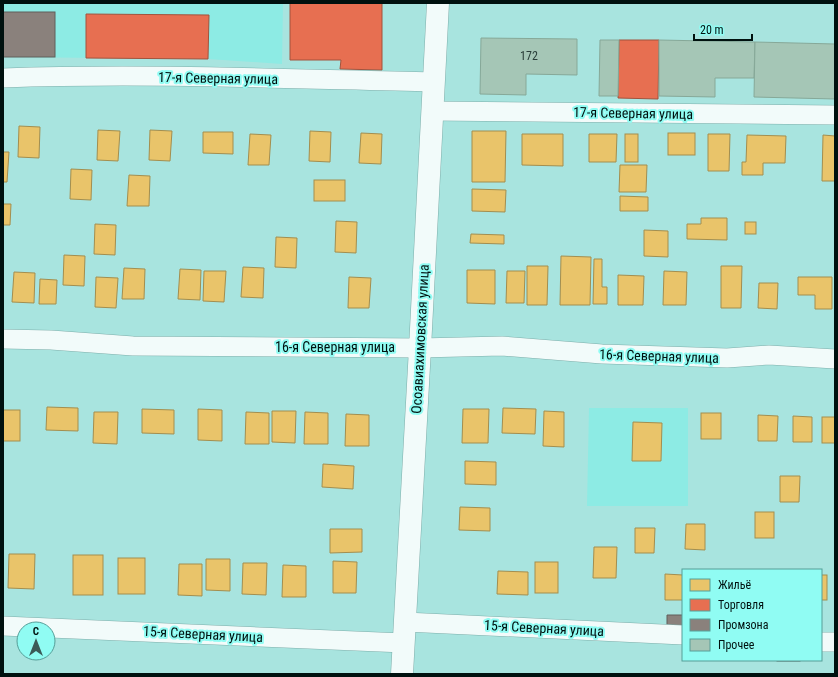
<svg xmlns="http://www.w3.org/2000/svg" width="838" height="677" viewBox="0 0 838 677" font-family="'Roboto Condensed',sans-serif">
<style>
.built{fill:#8debe4}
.homes{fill:#e9c46a;stroke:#a38e4f}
.shops{fill:#e76f51;stroke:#a2533d}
.industry{fill:#8a817c;stroke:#615f5b}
.building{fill:#a5c6b6;stroke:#86a898}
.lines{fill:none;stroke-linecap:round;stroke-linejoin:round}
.street-casing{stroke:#7daeaa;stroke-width:20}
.secondary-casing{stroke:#7daeaa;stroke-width:23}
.street{stroke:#f2fbfa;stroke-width:19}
.secondary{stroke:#f2fbfa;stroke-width:22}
.labels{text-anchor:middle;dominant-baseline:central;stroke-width:4;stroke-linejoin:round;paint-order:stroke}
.number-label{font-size:12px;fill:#293e39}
.street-label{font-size:14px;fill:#00110f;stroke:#90fcf3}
</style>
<rect width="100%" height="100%" fill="#a8e4df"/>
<!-- built -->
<g class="built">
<path d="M3,3H283L282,64L208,59L3,57Z"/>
<path d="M589,408H688V506H587Z"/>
</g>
<!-- homes -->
<g class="homes">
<path d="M19,126L40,127L39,158L18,157Z"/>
<path d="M98,130L120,131L118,161L97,160Z"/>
<path d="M150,130L172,131L170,161L149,160Z"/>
<path d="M310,131L331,132L330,162L309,161Z"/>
<path d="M472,131H506L505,182H472Z"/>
<path d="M203,132H233V154L203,153Z"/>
<path d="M361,133L382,134L381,164L359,163Z"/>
<rect x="668" y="133" width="27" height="22"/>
<path d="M250,134L271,135L269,165H248Z"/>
<path d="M522,134H563V166L522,165Z"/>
<path d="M589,134H617L616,162H589Z"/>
<rect x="625" y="134" width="13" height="28"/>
<path d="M708,134H730L729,171H708Z"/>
<path d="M747,135L786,136L785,163H763V175H742V162H746Z"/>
<path d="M823,135L835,136V181H822Z"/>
<path d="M3,152H9L7,182H3Z"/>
<path d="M620,165H647L646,192H619Z"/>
<path d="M71,169L92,170L91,200L70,199Z"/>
<path d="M129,175L150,176L149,206H127Z"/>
<rect x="314" y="180" width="31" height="21"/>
<path d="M472,189L506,190L505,212L472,211Z"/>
<path d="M620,196L648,197V211H620Z"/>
<path d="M3,204H11L10,225H3Z"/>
<path d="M701,218H727V240L687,239V224H701Z"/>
<path d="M336,221L357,222L356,253L335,252Z"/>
<rect x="745" y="222" width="11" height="12"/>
<path d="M95,224L116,225L115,255L94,254Z"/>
<path d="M644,230L668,231V257L644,256Z"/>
<path d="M471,234L504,235V244L470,243Z"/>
<path d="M276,237L297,238L296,268L275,267Z"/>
<path d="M64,255L85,256L84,286L63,285Z"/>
<path d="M561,256L591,257L590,305H560Z"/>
<path d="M594,259H602V287H607V304H593Z"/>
<path d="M527,266H548L547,305H527Z"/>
<path d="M721,266H742L741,308H721Z"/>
<path d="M243,267L264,268L263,298L241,297Z"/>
<path d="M124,268L145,269L144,299H122Z"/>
<path d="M180,269L201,270L200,300L178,299Z"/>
<path d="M467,270H495V304L467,303Z"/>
<path d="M204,271H226L224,302L203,301Z"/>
<path d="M507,271H525L524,303H506Z"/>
<path d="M664,271L687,272L686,305H663Z"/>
<path d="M14,272L35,273L34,303L12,302Z"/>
<path d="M618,275L644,276L643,305H618Z"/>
<path d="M96,277L118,278L116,308L95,307Z"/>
<path d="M349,277L371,278L369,308H348Z"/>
<path d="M798,277H832V309H815V295H798Z"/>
<path d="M40,279L57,280L56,304H39Z"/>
<path d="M759,283H778L777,309L758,308Z"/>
<path d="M47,407L78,408V431L46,430Z"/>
<path d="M503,408L536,409L535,434L502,433Z"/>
<path d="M142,409L174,410V434L142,433Z"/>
<path d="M198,409L222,410V441L198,440Z"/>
<path d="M463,409H489L488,443H462Z"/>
<rect x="3" y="410" width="17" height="31"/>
<path d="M272,411H296L295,443L272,442Z"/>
<path d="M544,411L564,412V447L543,446Z"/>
<path d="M94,412H118L117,444L93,443Z"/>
<path d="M246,412L269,413V444H245Z"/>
<path d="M305,412L328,413V444H304Z"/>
<rect x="701" y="413" width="20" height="26"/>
<path d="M346,414L369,415V446H345Z"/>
<path d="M758,415L778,416L777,441H758Z"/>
<path d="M793,416L812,417V442H793Z"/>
<rect x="822" y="417" width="13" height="26"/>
<path d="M633,422L662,423L661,461H632Z"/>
<path d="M465,461L496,462V485L465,484Z"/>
<path d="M323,464L354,466L353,489L322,487Z"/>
<path d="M780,476H800L799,502H780Z"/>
<path d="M460,507L490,508V531L459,530Z"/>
<rect x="755" y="512" width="19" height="26"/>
<path d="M686,524H705V550L685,549Z"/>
<path d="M635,528H655L654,553H635Z"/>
<path d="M330,529H362V552L330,553Z"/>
<path d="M594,547H617L616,578H593Z"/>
<path d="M9,554H35L34,589L8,588Z"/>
<rect x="73" y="555" width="30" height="40"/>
<rect x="118" y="558" width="27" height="36"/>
<path d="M206,559H230V591L206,590Z"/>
<path d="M333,561L357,562L356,593H333Z"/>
<rect x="535" y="562" width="23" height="31"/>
<path d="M243,563H267L266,595L242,594Z"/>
<path d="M179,564H202V596L178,595Z"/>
<path d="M283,565L306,566V597H282Z"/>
<path d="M498,571L528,572V595L497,594Z"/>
<path d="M665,574L683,575V600H665Z"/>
<rect x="821" y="575" width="6" height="25"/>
</g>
<!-- shops -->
<g class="shops">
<path d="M290,3H382V70L340,69L341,60H290Z"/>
<path d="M86,14L209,15L208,59L86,58Z"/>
<path d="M619,40H659L658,99L618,98Z"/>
</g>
<!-- industry -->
<g class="industry">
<rect x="3" y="12" width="52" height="45"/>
<path d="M667,615H683V627L667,626Z"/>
<rect x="777" y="660" width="23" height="1"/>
</g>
<!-- building -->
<g class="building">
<path d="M481,38L577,39V75L526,74V95L480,94Z"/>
<path d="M600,40H619L618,96H599Z"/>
<path d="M659,40L755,42L754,78H715V97L659,96Z"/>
<path d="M755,42L835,44V99L754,97Z"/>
</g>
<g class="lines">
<defs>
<g id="street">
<path d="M3,78C146,73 290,79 433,82"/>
<path d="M432,111L835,115"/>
<path d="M3,339L51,340L133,346L420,348L502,346L602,354L727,358L769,355L835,359"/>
<path d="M405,622L683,635"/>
<path d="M3,626L404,643"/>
<path d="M821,642H835"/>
</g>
<path id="secondary" d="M402,674L420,348L438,3"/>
</defs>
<!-- street casing -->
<use href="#street" class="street-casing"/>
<!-- secondary casing -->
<use href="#secondary" class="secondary-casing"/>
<!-- street -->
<use href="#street" class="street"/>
<!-- secondary -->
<use href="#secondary" class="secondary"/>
</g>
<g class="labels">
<!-- number labels -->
<g class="number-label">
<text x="529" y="56">172</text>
</g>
<!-- street labels -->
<g class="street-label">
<text transform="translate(218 78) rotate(1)">17-я Северная улица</text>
<text transform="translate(633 113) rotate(1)">17-я Северная улица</text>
<text transform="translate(420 339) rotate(-87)">Осоавиахимовская улица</text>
<text x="335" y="347">16-я Северная улица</text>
<text transform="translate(659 356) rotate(2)">16-я Северная улица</text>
<text transform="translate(544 628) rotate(3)">15-я Северная улица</text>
<text transform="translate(203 634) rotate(3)">15-я Северная улица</text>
</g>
</g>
<!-- border -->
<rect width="838" height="677" fill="none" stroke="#00110f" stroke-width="8"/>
<!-- legend -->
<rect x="682" y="569" width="140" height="92" fill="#90fcf3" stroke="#569e98"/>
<rect x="690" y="579" width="20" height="12" fill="#e9c46a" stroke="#569e98"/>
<text x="718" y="589" font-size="12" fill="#00110f">Жильё</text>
<rect x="690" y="599" width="20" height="12" fill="#e76f51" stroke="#569e98"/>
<text x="718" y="609" font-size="12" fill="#00110f">Торговля</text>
<rect x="690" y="619" width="20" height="12" fill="#8a817c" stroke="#569e98"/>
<text x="718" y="629" font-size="12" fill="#00110f">Промзона</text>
<rect x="690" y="639" width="20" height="12" fill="#a5c6b6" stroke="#569e98"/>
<text x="718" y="649" font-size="12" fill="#00110f">Прочее</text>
<!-- north arrow -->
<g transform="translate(36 641)"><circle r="19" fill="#90fcf3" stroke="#569e98"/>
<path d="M0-3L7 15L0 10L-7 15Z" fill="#3b5b58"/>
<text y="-6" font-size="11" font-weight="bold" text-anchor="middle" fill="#00110f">С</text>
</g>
<!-- scale -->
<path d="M694 34v6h58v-6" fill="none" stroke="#00110f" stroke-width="2"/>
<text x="700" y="34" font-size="12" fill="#00110f" stroke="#90fcf3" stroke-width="3" paint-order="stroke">20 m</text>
</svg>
